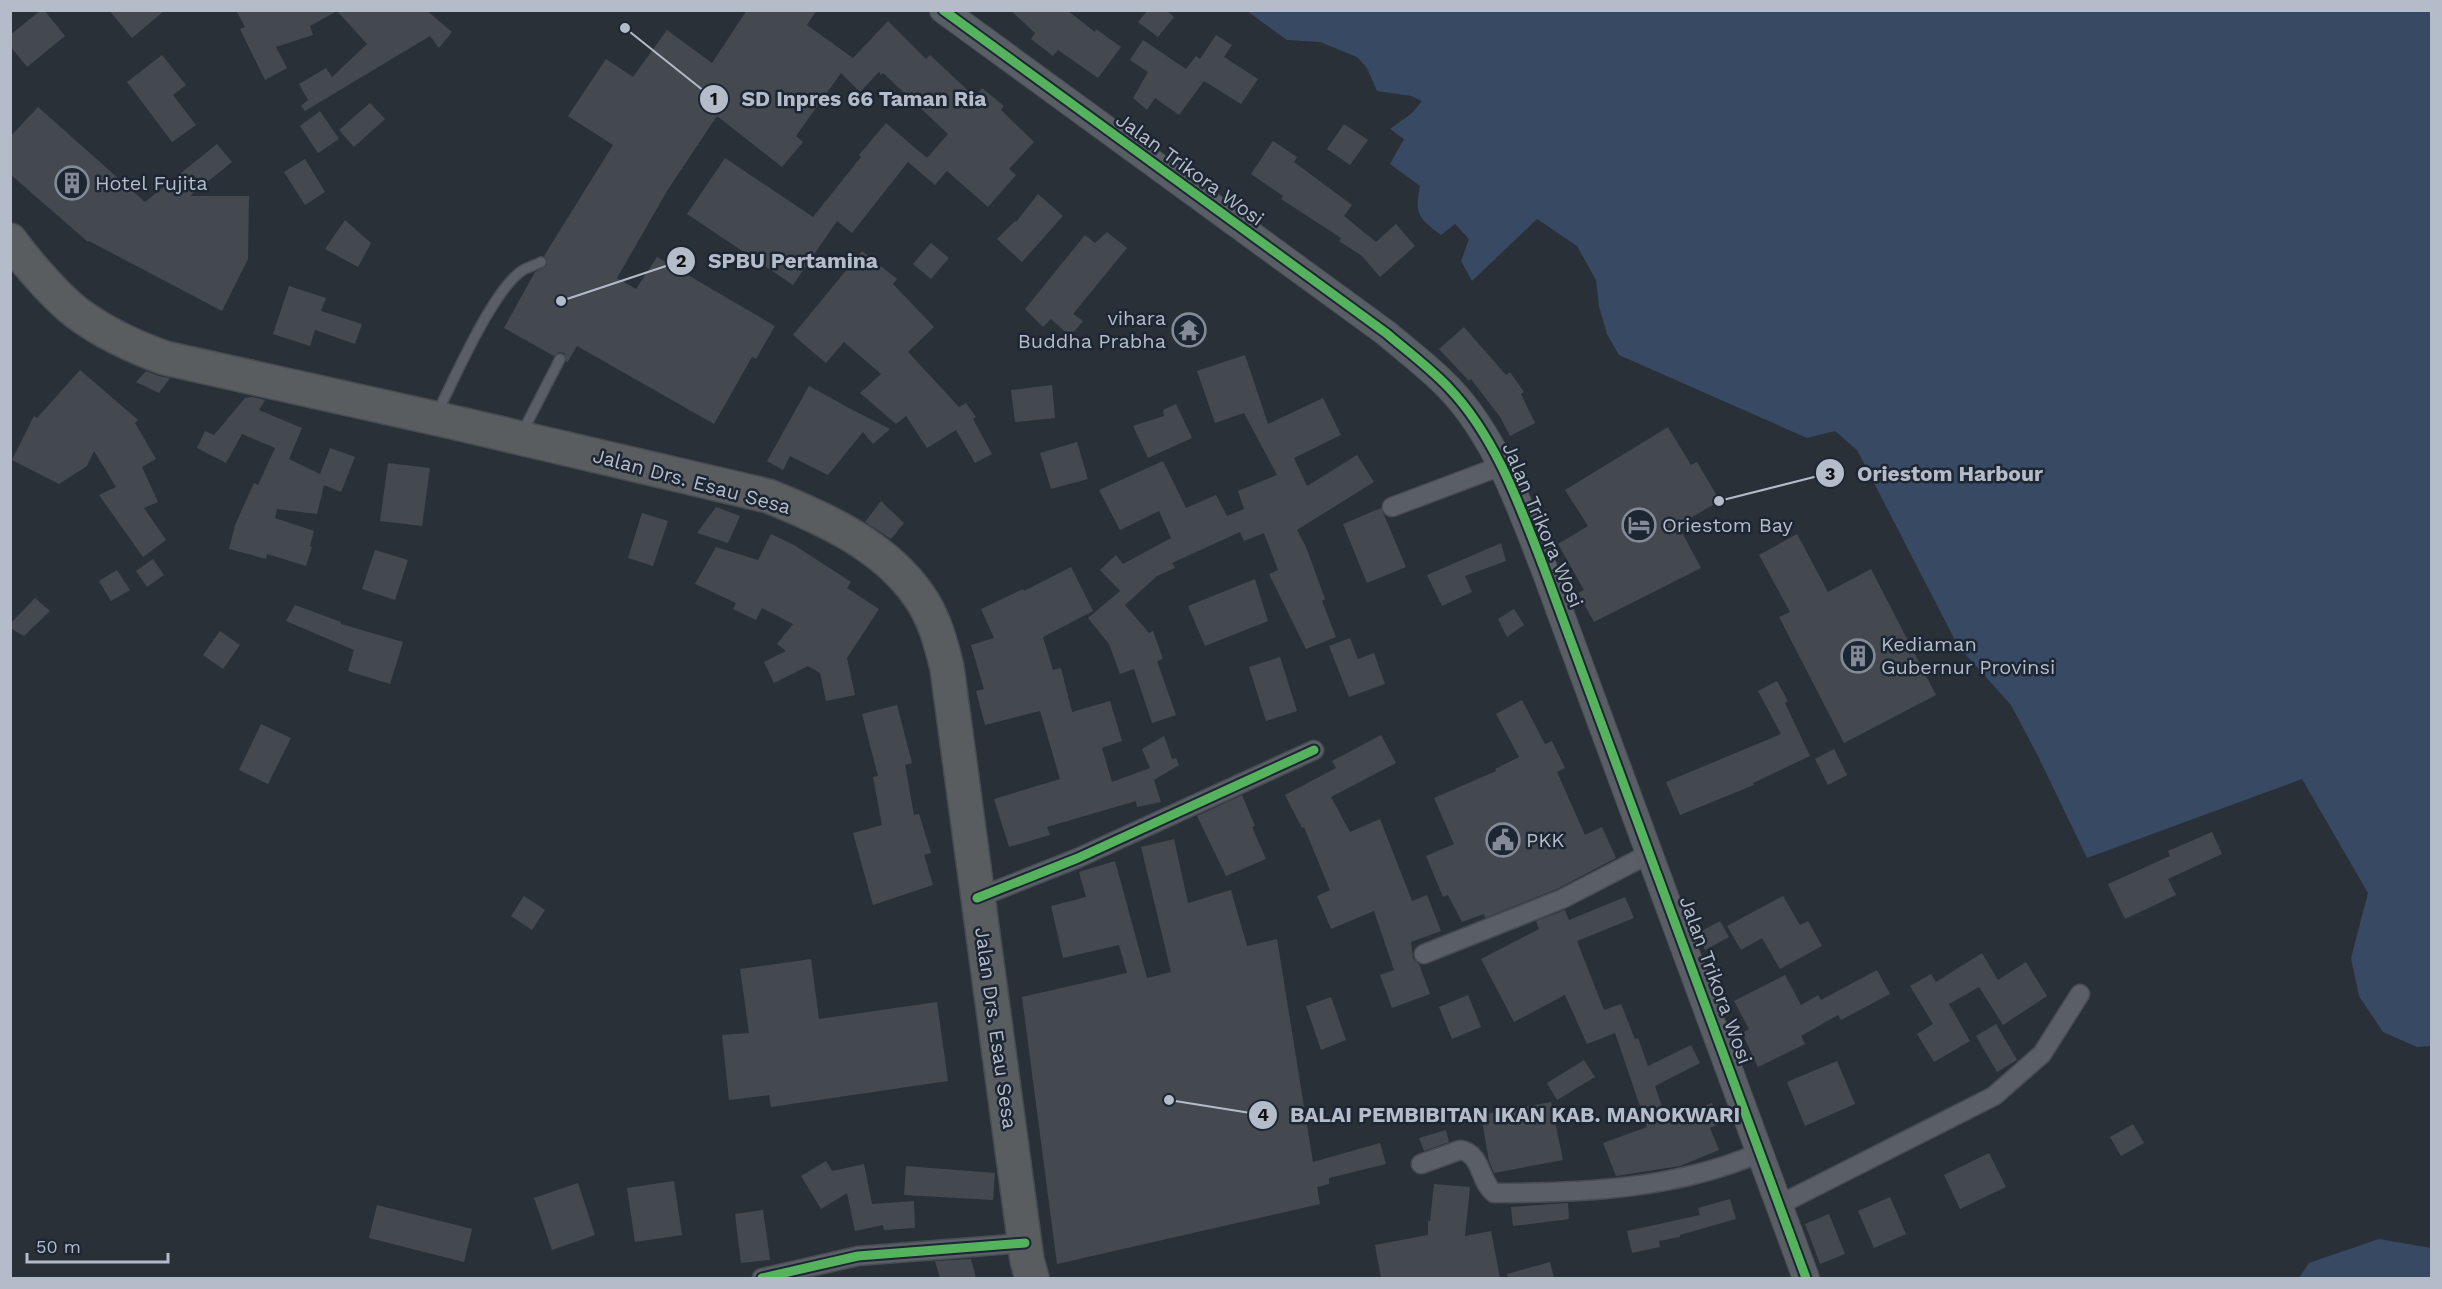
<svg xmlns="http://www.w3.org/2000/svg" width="2442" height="1289" viewBox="0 0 2442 1289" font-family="'Work Sans',sans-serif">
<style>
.water{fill:#384963}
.building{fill:#444950}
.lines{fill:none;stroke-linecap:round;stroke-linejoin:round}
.lane-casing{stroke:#484c53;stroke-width:12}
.street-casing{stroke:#484c53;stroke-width:21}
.secondary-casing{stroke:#484c53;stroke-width:28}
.highway-casing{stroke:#474c53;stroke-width:36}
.lane{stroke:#5a5e66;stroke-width:9}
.street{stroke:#5a5e66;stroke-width:18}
.secondary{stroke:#595d64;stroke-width:26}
.highway{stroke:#5a5d60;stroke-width:33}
.cycleway-casing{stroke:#1d2633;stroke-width:13}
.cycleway{stroke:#56b35d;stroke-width:9}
.labels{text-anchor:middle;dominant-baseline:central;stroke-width:5;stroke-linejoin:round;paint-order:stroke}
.street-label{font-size:20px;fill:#b4bcc9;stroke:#1d2633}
.poi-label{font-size:20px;fill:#b4bcc9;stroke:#1d2633;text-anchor:start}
.leader{fill:none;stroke:#b4bcc9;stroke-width:2}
.callout-dot{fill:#b4bcc9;stroke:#1d2633;stroke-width:2}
.mark-label{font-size:18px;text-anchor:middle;font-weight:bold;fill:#111}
.callout-label{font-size:21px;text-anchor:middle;font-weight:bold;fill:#b4bcc9;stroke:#1d2633;stroke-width:5;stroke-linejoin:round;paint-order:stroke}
</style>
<rect width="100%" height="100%" fill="#2a3038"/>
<!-- water -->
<g class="water">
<path d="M1247,11H2431V1046L2417,1047L2383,1032L2359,996L2351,958L2368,893L2302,779L2087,858L2038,756L2011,705L1958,646L1857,450L1835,431L1807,438L1619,355L1607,334L1599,306L1596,280L1577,246L1537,219L1472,281L1461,261L1469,239L1455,224L1441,235C1419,218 1414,215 1420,186L1390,164L1404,139L1390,129L1412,113L1422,101L1411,96L1377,91L1367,68L1357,57L1320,42L1287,40Z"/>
<path d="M2379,1239L2431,1248V1278H2299L2309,1263Z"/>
</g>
<!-- building -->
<g class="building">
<path d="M41,10H44L65,36L27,67L10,46V35Z"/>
<path d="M109,10H165L132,38Z"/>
<path d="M236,10H426L452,32L439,48L430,36L305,111L301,106L308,100L299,84L326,68L332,77L367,44L337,11L310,26L313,35L276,47L287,68L265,80L240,29L245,27Z"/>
<path d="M747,10H817L807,25L853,58L888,21L926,59L930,55L975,97L982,88L1004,106L1001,110L1034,142L1009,169L1016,175L988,207L947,171L935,185L908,162L852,233L837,221L793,285L687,214L725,158L813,217L861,157L859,155L886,123L927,158L948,134L883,73L881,75L879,72L860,92L841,73L796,136L803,142L782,167L717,116L667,191L617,278L636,289L657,257L775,326L756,359L752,357L714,424L577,346L567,363L564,353L559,352L554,356L504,328L535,272L547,265V260L544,256L613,145L568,116L606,59L633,77L667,30L712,63Z"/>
<path d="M1010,10H1067L1095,32L1096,29L1121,47L1098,78L1058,50L1053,56L1031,39L1035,33Z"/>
<path d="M1148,10H1166L1174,17L1158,37L1138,22Z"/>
<path d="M1216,35L1232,45L1224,57L1258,79L1241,104L1204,81L1179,115L1155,98L1147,110L1133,98L1148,72L1130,60L1143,40L1186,69L1196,56L1200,59Z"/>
<path d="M162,55L186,85L173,95L196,125L172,142L127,82Z"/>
<path d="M370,103L385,119L354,147L339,130Z"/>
<path d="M38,107L145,202L217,144L232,162L190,196H249L248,259L222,311L89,241L88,242L10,174V137Z"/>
<path d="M320,111L339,139L318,153L300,126Z"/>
<path d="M1344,124L1368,140L1350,165L1327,149Z"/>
<path d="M1273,141L1297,157L1294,162L1352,205L1344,216L1376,242L1396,224L1415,246L1380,277L1362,256L1339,241L1341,238L1281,199L1283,196L1251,174Z"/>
<path d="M305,159L325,192L305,205L284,172Z"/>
<path d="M1038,194L1063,216L1022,262L997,239L1015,221L1016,222Z"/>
<path d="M345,220L371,243L358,267L325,249Z"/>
<path d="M1107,232L1127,248L1073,314L1083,321L1070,336L1051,319L1043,327L1025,309L1085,235L1095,243Z"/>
<path d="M931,243L949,258L931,279L913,264Z"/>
<path d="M862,251L897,279L893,284L934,327L908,352L959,407L966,403L976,417L973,419L992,454L975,463L956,430L927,448L906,416L896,424L860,393L881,374L844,342L826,363L793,335Z"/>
<path d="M289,286L326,298L321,311L362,324L355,344L315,330L310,346L273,334Z"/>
<path d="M1464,327L1506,375L1510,372L1524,392L1521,394L1535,423L1510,436L1500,417L1471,379L1469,381L1439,349Z"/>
<path d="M1245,355L1268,424L1323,398L1341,435L1294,458L1307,486L1357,455L1374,482L1297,530L1306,547L1325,599L1322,601L1336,637L1306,649L1269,574L1278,570L1264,533L1244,541L1240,532L1172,563L1175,568L1157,576L1125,605L1149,633L1153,631L1163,659L1157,661L1176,715L1152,723L1134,669L1120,674L1109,644L1088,618L1120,591L1100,570L1116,555L1123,564L1171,538L1159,511L1120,530L1099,490L1163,461L1186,508L1216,495L1227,516L1244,509L1238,491L1277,475L1244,413L1215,423L1197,371Z"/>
<path d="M80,370L138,420L135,423L156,459L142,467L158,502L144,508L166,540L143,557L99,495L116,487L94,451L87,466L59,484L12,460L34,416L37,418Z"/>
<path d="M146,371L159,376L170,378L159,393L136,382Z"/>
<path d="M1052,385L1055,418L1015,422L1011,390Z"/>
<path d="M809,386L849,408L890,429L873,444L863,432L828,475L790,456L783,470L767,461Z"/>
<path d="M252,397L265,400L259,410L302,428L289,459L320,474L330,448L355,457L341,492L324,485L317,514L277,509L275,518L314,531L310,546L312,547L306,566L267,554L266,559L229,549L235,525L254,483L258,485L275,448L242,434L226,463L197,448L205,431L214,435L245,398Z"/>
<path d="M1176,404L1192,438L1148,458L1133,426L1164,416L1163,410Z"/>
<path d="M1668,427L1691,465L1697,462L1720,501L1678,525L1701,568L1594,622L1578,593L1584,590L1558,544L1588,526L1565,490Z"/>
<path d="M1077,442L1088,479L1051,489L1040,453Z"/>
<path d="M388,463L430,468L422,526L380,521Z"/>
<path d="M881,501L904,523L891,539L865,522Z"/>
<path d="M716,507L740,516L728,543L697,533Z"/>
<path d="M1381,508L1406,567L1367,583L1343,524Z"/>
<path d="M642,513L668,521L653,566L628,558Z"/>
<path d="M771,534L794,545L851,582L847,588L879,609L847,658L855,695L826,701L820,673L808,666L774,683L764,662L786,651L777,644L793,624L762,608L756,620L733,609L736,603L695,584L716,547L758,560Z"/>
<path d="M1797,534L1828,592L1871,569L1936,695L1844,743L1779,617L1790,612L1759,555Z"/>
<path d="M1501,543L1506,561L1465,576L1472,592L1442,606L1427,575Z"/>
<path d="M375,550L408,560L395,600L362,589Z"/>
<path d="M153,559L164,575L147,587L136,571Z"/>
<path d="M1071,567L1093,611L1043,637L1053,670L1061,668L1072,712L1110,701L1122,741L1102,748L1112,782L1150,768L1142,749L1164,736L1172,759L1176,758L1179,765L1154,780L1161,802L1137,807L1136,801L1047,827L1050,835L1009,847L994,799L1060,779L1040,711L985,725L976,691L984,689L971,645L994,638L981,609L1023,589L1024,591Z"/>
<path d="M117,570L130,590L111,601L99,581Z"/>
<path d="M1255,579L1268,621L1205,646L1188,606Z"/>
<path d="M35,598L50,611L24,636L10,628V624Z"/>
<path d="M295,605L341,622V624L403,642L390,684L348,671L354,650L286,621Z"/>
<path d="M1514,609L1524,625L1507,637L1498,619Z"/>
<path d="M220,631L240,645L223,669L203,655Z"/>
<path d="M1350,638L1358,659L1374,653L1385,684L1349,697L1329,646Z"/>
<path d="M1280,657L1297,711L1266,721L1249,667Z"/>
<path d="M1777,681L1788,701L1785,703L1810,756L1753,783L1754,785L1680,815L1666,782L1781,734L1758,691Z"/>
<path d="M1522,700L1545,744L1552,741L1565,768L1557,772L1585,835L1602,827L1616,858L1557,889L1485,918L1484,914L1462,922L1448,895L1443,897L1426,856L1454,844L1434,798L1496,771L1495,769L1519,757L1496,714Z"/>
<path d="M897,705L912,763L905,765L914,815L919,814L931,853L924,855L933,885L873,905L853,833L882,825L873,777L878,776L862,714Z"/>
<path d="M261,724L291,738L268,784L239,770Z"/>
<path d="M1381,735L1396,763L1331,797L1350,832L1380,819L1412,901L1427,895L1441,931L1411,942L1413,958L1419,964L1430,994L1392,1008L1380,975L1394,970L1374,911L1331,929L1317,896L1330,890L1304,827L1302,828L1285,795L1336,768L1332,761Z"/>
<path d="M1834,749L1847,775L1828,785L1815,759Z"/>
<path d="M1242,795L1255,826L1252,827L1266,859L1226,876L1197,816Z"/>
<path d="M2212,832L2222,854L2168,879L2176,895L2125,919L2108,884L2170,856L2168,851Z"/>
<path d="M1174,839L1188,903L1231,890L1247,946L1277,939L1313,1162L1380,1143L1386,1164L1329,1178V1184L1317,1187L1320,1204L1057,1264L1022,997L1127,973L1119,945L1063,958L1051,906L1086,897L1079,872L1115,861L1147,978L1171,972L1141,847Z"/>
<path d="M524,896L545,910L532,930L511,916Z"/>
<path d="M1783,896L1800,925L1808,921L1822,946L1780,969L1762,938L1741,950L1727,926Z"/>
<path d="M1625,897L1634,918L1577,941L1604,1010L1621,1004L1635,1039L1638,1038L1648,1066L1691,1045L1700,1063L1655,1086L1667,1122L1712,1103L1721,1123L1710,1128L1719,1150L1680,1166L1616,1176L1603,1143L1647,1127L1615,1033L1587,1044L1565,995L1514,1022L1481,959L1539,929L1536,921L1565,910L1569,920Z"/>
<path d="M1720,921L1729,937L1705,950L1698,933Z"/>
<path d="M1982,953L1998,980L2026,962L2047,996L2003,1025L1979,987L1949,1004L1970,1041L1934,1062L1917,1034L1933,1024L1910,986L1931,974L1936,982Z"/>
<path d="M811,959L819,1019L937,1002L948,1081L771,1107L769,1095L729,1100L722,1035L749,1033L740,969Z"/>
<path d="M1877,970L1890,994L1841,1020L1838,1015L1801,1036L1805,1044L1758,1067L1742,1033L1749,1029L1734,1001L1785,975L1801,1005L1818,995L1821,1000Z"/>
<path d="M1468,995L1481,1027L1452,1039L1439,1007Z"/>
<path d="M1331,997L1346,1040L1321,1050L1306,1006Z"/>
<path d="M1996,1024L2017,1060L1997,1072L1976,1036Z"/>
<path d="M1584,1060L1595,1077L1557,1100L1547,1083Z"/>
<path d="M1837,1061L1855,1104L1805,1126L1787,1082Z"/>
<path d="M1551,1102L1563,1160L1494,1173L1489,1161L1481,1115Z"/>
<path d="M2133,1124L2144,1143L2121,1156L2110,1137Z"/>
<path d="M1446,1130L1449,1142L1424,1151L1419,1138Z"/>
<path d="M1989,1153L2006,1187L1960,1209L1944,1175Z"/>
<path d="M826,1161L832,1171L864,1164L872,1204L914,1201L915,1228L884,1230L883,1225L855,1231L847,1193L821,1209L801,1176Z"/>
<path d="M906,1166L995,1173L993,1200L904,1195Z"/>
<path d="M674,1181L682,1235L635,1242L627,1188Z"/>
<path d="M578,1183L595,1235L552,1250L534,1198Z"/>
<path d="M1434,1184L1470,1187L1465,1236L1491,1231L1500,1278H1381L1375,1245L1428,1235V1221H1430Z"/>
<path d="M1890,1197L1906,1234L1874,1248L1858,1211Z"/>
<path d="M1730,1199L1736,1219L1680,1235V1237L1659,1241L1660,1247L1632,1253L1627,1231L1700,1215L1698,1208Z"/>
<path d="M1568,1203L1569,1219L1513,1226L1511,1207Z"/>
<path d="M377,1205L472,1229L464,1262L369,1238Z"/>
<path d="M763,1210L770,1260L741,1263L735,1214Z"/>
<path d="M1829,1214L1845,1254L1820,1264L1805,1224Z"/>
<path d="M971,1259L976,1278H940L935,1261Z"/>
<path d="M1550,1262L1554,1278H1508L1507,1274Z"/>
</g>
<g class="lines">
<defs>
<g id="lane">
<path d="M437,413C455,378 493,289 523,270C529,267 535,265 541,262"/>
<path d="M523,431L560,359"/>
</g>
<g id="street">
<path d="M1392,507L1501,466"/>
<path d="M977,898L1078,858L1314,750"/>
<path d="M1424,954L1562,899L1651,853"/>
<path d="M1421,1164L1460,1150C1482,1153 1479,1181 1494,1193C1584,1193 1676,1189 1759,1153"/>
<path d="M1779,1205L1994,1096L2042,1054L2080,994"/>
<path d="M762,1278L858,1256L1025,1243"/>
</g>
<path id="secondary" d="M943,10L1386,333C1407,351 1430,368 1449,388C1496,437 1521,509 1545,571L1806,1278"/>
<path id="highway" d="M10,240C26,262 56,297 77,313C104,333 134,347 165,358L452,422L768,496C823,518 884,545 919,596C934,617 941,643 947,668L1027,1260L1032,1278"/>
</defs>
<!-- lane casing -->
<use href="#lane" class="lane-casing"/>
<!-- street casing -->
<use href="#street" class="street-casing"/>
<!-- secondary casing -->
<use href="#secondary" class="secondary-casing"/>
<!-- highway casing -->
<use href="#highway" class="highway-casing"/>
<!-- lane -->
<use href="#lane" class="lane"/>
<!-- street -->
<use href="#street" class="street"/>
<!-- secondary -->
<use href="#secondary" class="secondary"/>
<!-- highway -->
<use href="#highway" class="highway"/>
<defs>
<g id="cycleway">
<path d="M943,10L1386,333C1407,351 1430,368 1449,388C1496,437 1521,509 1545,571L1806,1278"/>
<path d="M977,898L1078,858L1314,750"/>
<path d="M762,1278L858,1256L1025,1243"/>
</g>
</defs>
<!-- cycleway casing -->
<use href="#cycleway" class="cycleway-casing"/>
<!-- cycleway -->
<use href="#cycleway" class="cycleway"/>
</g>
<!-- icons -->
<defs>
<symbol id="building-ring" viewBox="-11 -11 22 22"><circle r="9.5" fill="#1d2633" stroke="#848b96" stroke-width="1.5"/><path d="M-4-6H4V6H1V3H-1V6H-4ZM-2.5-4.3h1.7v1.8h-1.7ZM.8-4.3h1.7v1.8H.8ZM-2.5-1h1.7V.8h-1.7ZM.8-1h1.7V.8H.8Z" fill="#848b96"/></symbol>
<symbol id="temple-ring" viewBox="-11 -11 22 22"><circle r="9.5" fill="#1d2633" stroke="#848b96" stroke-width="1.5"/><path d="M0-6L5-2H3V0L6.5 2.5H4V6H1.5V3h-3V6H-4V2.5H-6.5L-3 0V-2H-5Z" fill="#848b96"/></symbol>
<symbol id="hotel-ring" viewBox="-11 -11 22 22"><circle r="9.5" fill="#1d2633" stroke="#848b96" stroke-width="1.5"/><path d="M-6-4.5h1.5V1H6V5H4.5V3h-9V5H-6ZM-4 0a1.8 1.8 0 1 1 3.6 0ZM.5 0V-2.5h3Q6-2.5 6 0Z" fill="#848b96"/></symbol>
<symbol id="civic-ring" viewBox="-11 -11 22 22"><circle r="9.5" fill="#1d2633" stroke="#848b96" stroke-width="1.5"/><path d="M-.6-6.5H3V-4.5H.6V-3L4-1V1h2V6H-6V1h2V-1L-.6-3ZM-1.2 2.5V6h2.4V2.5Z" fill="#848b96"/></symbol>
</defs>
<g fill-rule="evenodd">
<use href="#building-ring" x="53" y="164" width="38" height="38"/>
<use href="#temple-ring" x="1170" y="311" width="38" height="38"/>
<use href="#hotel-ring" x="1620" y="506" width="38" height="38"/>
<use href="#building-ring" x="1839" y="637" width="38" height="38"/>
<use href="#civic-ring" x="1484" y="821" width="38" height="38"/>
</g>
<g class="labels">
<!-- street labels -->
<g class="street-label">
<text transform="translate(1190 169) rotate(36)">Jalan Trikora Wosi</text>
<text transform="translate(692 481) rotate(15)">Jalan Drs. Esau Sesa</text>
<text transform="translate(1543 525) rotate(67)">Jalan Trikora Wosi</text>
<text transform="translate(1716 980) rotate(70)">Jalan Trikora Wosi</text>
<text transform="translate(996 1028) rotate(82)">Jalan Drs. Esau Sesa</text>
</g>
<!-- poi labels -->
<g class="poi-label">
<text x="95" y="183">Hotel Fujita</text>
<text x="1166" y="318" text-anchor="end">vihara<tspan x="1166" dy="23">Buddha Prabha</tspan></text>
<text x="1662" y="525">Oriestom Bay</text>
<text x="1881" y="644">Kediaman<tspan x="1881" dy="23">Gubernur Provinsi</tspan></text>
<text x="1526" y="840">PKK</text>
</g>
</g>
<!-- callouts -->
<path class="leader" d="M625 28L714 99M561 301L681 261M1719 501L1830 473M1169 1100L1263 1115"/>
<g class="callout-dot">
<circle cx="625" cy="28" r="6"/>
<circle cx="561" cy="301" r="6"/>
<circle cx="1719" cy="501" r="6"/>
<circle cx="1169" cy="1100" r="6"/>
<circle cx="714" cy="99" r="15"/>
<circle cx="681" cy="261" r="15"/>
<circle cx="1830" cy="473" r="15"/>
<circle cx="1263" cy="1115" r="15"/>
</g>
<g class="mark-label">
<text x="714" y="105">1</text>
<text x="681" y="267">2</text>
<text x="1830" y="480">3</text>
<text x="1263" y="1121">4</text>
</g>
<g class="callout-label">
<text x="864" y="106">SD Inpres 66 Taman Ria</text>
<text x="793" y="268">SPBU Pertamina</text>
<text x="1950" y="481">Oriestom Harbour</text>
<text x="1515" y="1122">BALAI PEMBIBITAN IKAN KAB. MANOKWARI</text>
</g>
<!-- border -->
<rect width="2442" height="1289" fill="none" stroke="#b4bcc9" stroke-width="24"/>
<!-- scale -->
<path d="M27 1253v9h141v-9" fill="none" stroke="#b4bcc9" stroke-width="3"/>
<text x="36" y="1253" font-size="18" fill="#b4bcc9" stroke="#1d2633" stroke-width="4.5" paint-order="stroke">50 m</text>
</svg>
